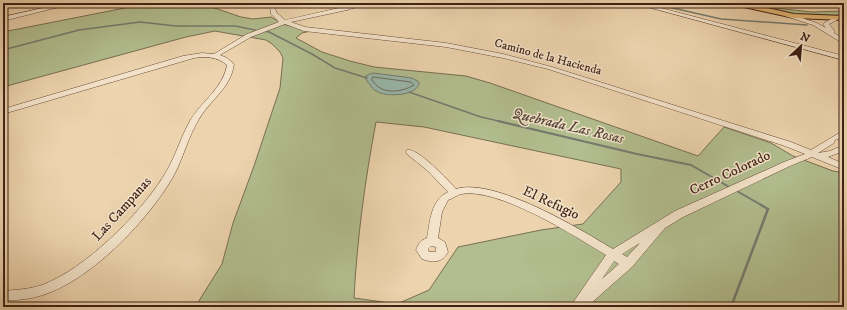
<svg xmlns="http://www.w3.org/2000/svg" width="847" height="310" viewBox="0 0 847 310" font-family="'IM FELL DW Pica',serif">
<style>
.green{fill:#b2be8f;stroke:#786f52;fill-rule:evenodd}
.water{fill:#99b8ac;stroke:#757b6f}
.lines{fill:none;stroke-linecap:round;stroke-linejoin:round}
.shore{stroke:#6c6c60;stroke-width:1}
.stream-far2{stroke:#757b6f;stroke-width:1.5}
.stream-far1{stroke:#757b6f;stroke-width:2}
.stream{stroke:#757b6f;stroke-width:2.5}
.minor-casing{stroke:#6a4d3a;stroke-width:1}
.major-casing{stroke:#3e2014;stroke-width:2}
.minor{fill:#f3e3ca;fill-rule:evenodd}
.major{fill:#e6ba77;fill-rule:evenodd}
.labels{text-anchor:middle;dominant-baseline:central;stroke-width:3;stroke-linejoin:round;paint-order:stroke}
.far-street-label{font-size:12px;fill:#3e2014;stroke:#f3e3ca}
.street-label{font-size:14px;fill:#3e2014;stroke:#f3e3ca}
.water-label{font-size:15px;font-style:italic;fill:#55463a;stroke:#f3e3ca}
</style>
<rect width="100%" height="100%" fill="#edd4ae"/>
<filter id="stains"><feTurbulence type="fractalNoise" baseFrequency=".005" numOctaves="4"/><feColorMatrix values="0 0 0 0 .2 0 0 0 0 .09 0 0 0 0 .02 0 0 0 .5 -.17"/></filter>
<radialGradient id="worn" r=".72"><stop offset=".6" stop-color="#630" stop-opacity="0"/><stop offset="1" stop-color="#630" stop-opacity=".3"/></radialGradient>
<!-- green -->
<g class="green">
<path d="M150,3H200L241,17L253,19L271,17L283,24L311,31L302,33L296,38L322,52L350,61L374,67L466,76L490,83L698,156L724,127L771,143L793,156L833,171L844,173V307H192L197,304L222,264L233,223L254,166L280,88L283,58L280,52L272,44L266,40L215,31L186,37L3,87V32ZM376,122L424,127L621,169V182L583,224L541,230L458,247L429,290L397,304L354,298C357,239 365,180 376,122Z"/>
<path d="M775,8L812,12L844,11V17L786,14L776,10Z"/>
</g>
<!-- water -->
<path class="water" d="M373,73L412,78L419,82C419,96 387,97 378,92C372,90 369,83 365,78L367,75Z"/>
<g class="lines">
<!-- shore -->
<path class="shore" d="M373,77L411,82L414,85C400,93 381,95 372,80Z"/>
<!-- stream-far2 -->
<g class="stream-far2">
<path d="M651,3L721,19L807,25"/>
<path d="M839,26L844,27"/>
<path d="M262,31L269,32L312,54L335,68L367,78"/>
<path d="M3,50L79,30L140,22L176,26H235L255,30"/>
<path d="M409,92L481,117L503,122"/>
</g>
<!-- stream-far1 -->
<g class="stream-far1">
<path d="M498,121L637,154L691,165L731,188"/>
<path d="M735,190L763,206"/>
</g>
<!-- stream -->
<path class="stream" d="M731,307L768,209L761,205"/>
<defs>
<g id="minor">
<path d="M65,3H75L3,21V17Z"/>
<path d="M361,3H369L347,10L291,22L305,27L446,43L503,54L552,67L791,142L811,150L844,130V137L835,140L834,143L818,153L830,151L844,145V151L828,157L844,164V170L812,157L790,166L683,217L665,228L632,267L589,305L583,307H570L606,255C575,236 498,187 461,194C457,195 452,199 448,200L442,212L438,238L445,242L448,252C442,263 433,263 422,259L416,250C418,244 421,240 427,238C430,221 431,200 448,192L429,172L407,154L406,152L407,150C417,147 448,180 456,189C494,177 580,229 613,249L675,211L784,162L805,154L785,146L548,69L503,58L446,47L304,31L285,24L251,37L220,55L227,58L234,64C231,88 211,99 199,119C188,137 183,159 173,177C148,220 96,274 51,292C35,299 19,300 3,301V291C16,290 30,289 42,285C85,269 139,215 163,177C175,159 180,138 191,119C203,100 223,88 227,65C217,57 207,56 194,58L3,114V109L183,56L202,53L214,54L247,34L279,22L271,14L270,7H274L277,13L285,20ZM640,243L627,257L622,254ZM431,246L436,247V251L435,252H429L428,249ZM614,261L619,264L602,279Z"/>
<path d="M633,3H642L844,56V60Z"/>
<path d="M787,13L817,23L826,28L823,24L824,23L833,18H837V20L829,24L835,32L834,33L844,39V44L813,25L785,16L784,15Z"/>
</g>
<path id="major" d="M731,3H745L794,14L844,16V20L794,18L735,5Z"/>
</defs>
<!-- minor casing -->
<use href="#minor" class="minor-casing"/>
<!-- major casing -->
<use href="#major" class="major-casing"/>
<!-- minor -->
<use href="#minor" class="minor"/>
<!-- major -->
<use href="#major" class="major"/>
</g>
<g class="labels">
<!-- far-street labels -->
<g class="far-street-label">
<text transform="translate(548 57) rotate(15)">Camino de la Hacienda</text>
</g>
<!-- street labels -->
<g class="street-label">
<text transform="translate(730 173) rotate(-25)">Cerro Colorado</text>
<text transform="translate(551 203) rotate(25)">El Refugio</text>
<text transform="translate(122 209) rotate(-48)">Las Campanas</text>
</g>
<!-- water labels -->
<g class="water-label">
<text transform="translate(568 126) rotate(13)">Quebrada Las Rosas</text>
</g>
</g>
<!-- margin -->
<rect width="847" height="310" fill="none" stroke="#edd4ae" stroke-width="16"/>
<rect x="4" y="4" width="839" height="302" fill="none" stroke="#3e2014" stroke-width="2"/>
<rect x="8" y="8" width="831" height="294" fill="none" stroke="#3e2014"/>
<!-- north arrow -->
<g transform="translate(801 46) rotate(26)" stroke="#f3e3ca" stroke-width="3" paint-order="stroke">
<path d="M0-3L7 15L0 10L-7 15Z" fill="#3e2014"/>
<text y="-6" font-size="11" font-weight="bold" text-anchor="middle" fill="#3e2014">N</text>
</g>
<rect width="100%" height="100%" filter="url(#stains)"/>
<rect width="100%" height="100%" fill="url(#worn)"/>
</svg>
